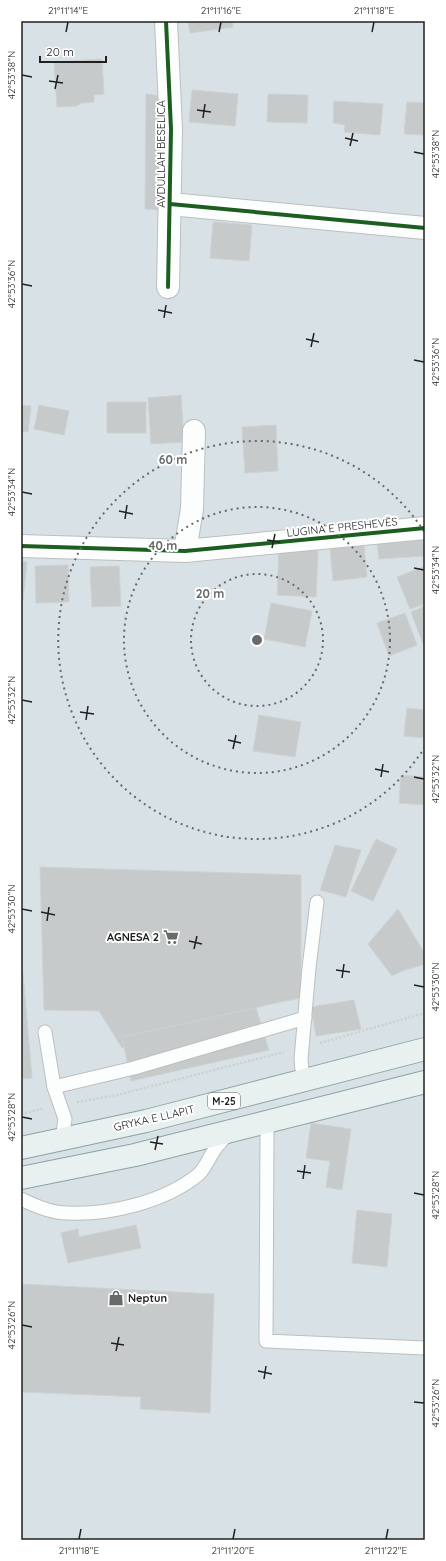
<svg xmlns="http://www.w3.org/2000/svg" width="446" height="1561" viewBox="0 0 446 1561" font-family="Quicksand,sans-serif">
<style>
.farmland{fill:#d8e2e6}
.building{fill:#c6caca;stroke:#cdd2d1}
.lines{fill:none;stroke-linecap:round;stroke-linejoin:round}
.lane-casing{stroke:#bdbfbf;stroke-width:15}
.street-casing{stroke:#bdbfbf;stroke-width:24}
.primary-casing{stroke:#8aa3a3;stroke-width:24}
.path{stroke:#c7d3cb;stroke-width:2.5;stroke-dasharray:2 2;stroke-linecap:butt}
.lane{stroke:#fcfdfd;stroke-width:13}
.street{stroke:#fcfdfd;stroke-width:22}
.primary{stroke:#e8f1f0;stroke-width:22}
.cycleway-casing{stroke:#fff;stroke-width:6}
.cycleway{stroke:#1b5e20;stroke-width:4}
.ticks{fill:none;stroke:#212121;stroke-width:1.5}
.ring{fill:none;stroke:#686969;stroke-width:2;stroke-dasharray:2 4}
.labels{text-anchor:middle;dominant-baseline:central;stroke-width:4;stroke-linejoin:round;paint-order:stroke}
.shield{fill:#fff;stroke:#646464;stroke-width:1}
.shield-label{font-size:10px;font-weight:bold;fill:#212121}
.street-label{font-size:11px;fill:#212121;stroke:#fff}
.poi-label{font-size:11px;font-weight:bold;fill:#212121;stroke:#fff;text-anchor:end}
.centre{fill:#686969;stroke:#fff;stroke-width:2}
.ring-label{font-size:12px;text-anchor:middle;font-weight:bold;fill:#686969;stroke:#fff;stroke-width:4;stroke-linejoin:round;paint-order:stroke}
.neatline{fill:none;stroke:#212121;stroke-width:1.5}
.ticks-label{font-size:10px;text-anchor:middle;fill:#212121}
</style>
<rect width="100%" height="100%" fill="#ebefef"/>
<!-- farmland -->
<rect class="farmland" x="21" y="21" width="404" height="1519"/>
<!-- building -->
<g class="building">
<path d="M188,21H232L233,27L190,33Z"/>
<path d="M102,59L104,94L94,95V102L81,103L77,106L57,107L54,62Z"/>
<path d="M192,90L238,94L235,126L189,122Z"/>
<path d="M146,94L160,96L162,210L145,209Z"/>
<path d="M268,94L308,95L307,123L267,122Z"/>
<path d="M334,101L383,104L380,135L344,132L345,125L333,123Z"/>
<path d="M407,102L425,103V135L404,134Z"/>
<path d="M213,222L252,225L249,261L210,258Z"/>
<path d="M181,395L184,442L151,444L148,398Z"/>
<rect x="107" y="402" width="39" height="31"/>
<path d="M21,405L31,406L28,432L21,431Z"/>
<path d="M39,405L69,411L64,435L34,429Z"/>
<path d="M276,425L278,471L245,473L242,427Z"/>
<path d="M425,539V556L379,559L377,542Z"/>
<path d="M364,546L367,577L333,581L330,549Z"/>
<path d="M279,549L318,551L316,597L277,595Z"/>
<path d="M21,561L27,562L23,600H21Z"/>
<path d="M68,565L69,602L36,603L35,566Z"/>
<path d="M119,566L121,606L92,607L90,567Z"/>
<path d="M425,566V604L410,609L397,577Z"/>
<path d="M271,603L312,611L305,647L264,639Z"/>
<path d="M425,606V643L423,644L411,612Z"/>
<path d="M405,613L417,645L389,656L377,623Z"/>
<path d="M407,708L425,710V738L404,736Z"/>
<path d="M259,715L301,722L295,757L253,751Z"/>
<path d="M401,775L425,777V805L399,803Z"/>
<path d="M376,839L397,849L373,901L351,891Z"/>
<path d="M335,845L361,850L346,897L320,890Z"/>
<path d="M40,867L301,875V998L266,1005L122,1048L99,1011L44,1010Z"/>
<path d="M398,909L425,954V964L402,971L392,976L368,944Z"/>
<path d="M21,950L32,1078L21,1079Z"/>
<path d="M354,1000L361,1029L316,1036L311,1007Z"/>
<path d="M256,1008L269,1050L131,1081L122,1037Z"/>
<path d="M311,1123L351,1129L342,1190L326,1187L330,1161L306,1158Z"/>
<path d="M357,1210L392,1214L387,1267L352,1263Z"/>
<path d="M136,1225L141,1248L68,1263L61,1233L78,1229L79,1237Z"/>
<path d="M21,1284L214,1294L210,1413L140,1409L141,1397L21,1392Z"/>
</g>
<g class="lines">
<defs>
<g id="lane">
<path d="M45,1032L54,1087L65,1119L62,1139"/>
<path d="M303,1081L301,1059L309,968L317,902"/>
<path d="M54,1087L134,1068L305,1018"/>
<path d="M272,1120L267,1131L266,1341L425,1348"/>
<path d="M21,1199C35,1206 51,1213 67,1213C110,1215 165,1202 199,1174C207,1166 211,1152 219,1144C222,1140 226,1136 230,1133"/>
</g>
<g id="street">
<path d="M166,21L171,129L168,287"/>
<path d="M170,204L425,228"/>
<path d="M21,546L185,551L425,528"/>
<path d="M185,551L192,509L194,431"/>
</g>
<g id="primary">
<path d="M21,1148L146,1121L425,1049"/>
<path d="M21,1178L135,1155L425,1082"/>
</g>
</defs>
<!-- lane casing -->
<use href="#lane" class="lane-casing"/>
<!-- street casing -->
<use href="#street" class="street-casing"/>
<!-- primary casing -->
<use href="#primary" class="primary-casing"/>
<!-- path -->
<g class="path">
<path d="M320,1043L425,1013"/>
<path d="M77,1102L117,1095L284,1052"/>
<path d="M21,1114L42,1109"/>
</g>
<!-- lane -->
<use href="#lane" class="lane"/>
<!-- street -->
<use href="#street" class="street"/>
<!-- primary -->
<use href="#primary" class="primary"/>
<defs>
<g id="cycleway">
<path d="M166,21L171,129L168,287"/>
<path d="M170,204L425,228"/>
<path d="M21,546L185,551L425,528"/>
</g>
</defs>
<!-- cycleway casing -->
<use href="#cycleway" class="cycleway-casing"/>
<!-- cycleway -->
<use href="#cycleway" class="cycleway"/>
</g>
<!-- ticks -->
<path class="ticks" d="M66,32L68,22M219,32L221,22M372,32L374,22M22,75L32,77M49,81L63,83M55,89L58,75M197,110L211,112M203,118L205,104M345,138L358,141M350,146L353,133M414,152L424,154M22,284L32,286M158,310L172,313M164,318L166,305M306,339L319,342M311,347L314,333M414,360L424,362M22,492L32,494M119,511L133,514M125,519L127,505M267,540L280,542M272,548L275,534M414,568L424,570M22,700L32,702M80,712L94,714M86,720L88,706M228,740L241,743M233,749L236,735M375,769L389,772M381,777L383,764M414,777L424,779M22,909L32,911M41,912L55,915M47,921L49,907M189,941L202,944M194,949L197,936M336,970L350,972M342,978L344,964M414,985L424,987M22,1117L32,1119M150,1142L163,1144M155,1150L158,1136M297,1171L311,1173M303,1179L305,1165M414,1193L424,1195M22,1325L32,1327M111,1343L124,1345M116,1351L119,1337M258,1371L272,1374M264,1379L266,1366M414,1402L424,1403M79,1539L81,1529M233,1539L235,1529M386,1539L388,1529"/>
<!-- distance rings -->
<g class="ring">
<circle cx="257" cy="640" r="66"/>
<circle cx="257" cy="640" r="133"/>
<path d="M425 747A199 199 0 1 1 425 533"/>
</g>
<!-- icons -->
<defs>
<symbol id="supermarket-bare" viewBox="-9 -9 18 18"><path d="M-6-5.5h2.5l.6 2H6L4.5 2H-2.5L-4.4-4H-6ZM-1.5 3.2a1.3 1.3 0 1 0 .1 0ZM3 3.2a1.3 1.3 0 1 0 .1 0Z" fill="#686969" stroke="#fff" stroke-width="2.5" paint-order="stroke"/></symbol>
<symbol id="shop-bare" viewBox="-9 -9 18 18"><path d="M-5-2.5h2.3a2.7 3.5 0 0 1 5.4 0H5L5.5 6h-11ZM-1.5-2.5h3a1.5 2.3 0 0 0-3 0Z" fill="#686969" stroke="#fff" stroke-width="2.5" paint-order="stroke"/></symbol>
</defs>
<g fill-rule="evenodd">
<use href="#supermarket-bare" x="160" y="926" width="22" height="22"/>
<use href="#shop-bare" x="105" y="1287" width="22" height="22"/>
</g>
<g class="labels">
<!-- shield labels -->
<rect class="shield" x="208" y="1093" width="32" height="16" rx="3"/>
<g class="shield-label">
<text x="224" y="1101">M-25</text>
</g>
<!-- street labels -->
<g class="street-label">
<text transform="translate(161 154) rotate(-90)">AVDULLAH BESELICA</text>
<text transform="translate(342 527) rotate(-6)">LUGINA E PRESHEVËS</text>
<text transform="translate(154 1118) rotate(-13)">GRYKA E LLAPIT</text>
</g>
<!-- poi labels -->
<g class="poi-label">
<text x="159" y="937">AGNESA 2</text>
<text x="128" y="1298" text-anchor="start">Neptun</text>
</g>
</g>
<circle cx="257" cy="640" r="6" class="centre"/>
<g class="ring-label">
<text x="173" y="464">60 m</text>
<text x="163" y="550">40 m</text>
<text x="210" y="598">20 m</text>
</g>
<!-- border -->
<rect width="446" height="1561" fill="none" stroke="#ffffff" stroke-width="44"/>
<!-- scale -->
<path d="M40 56v6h66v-6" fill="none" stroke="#212121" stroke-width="2"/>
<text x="46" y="56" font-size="12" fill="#212121" stroke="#ffffff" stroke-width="3" paint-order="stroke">20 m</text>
<rect x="22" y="22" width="402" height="1517" class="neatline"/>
<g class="ticks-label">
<text x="68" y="14">21°11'14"E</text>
<text x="221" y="14">21°11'16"E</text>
<text x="374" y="14">21°11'18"E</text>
<text transform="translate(11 75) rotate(-90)" y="4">42°53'38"N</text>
<text transform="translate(435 154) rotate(-90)" y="4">42°53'38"N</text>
<text transform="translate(11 284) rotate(-90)" y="4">42°53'36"N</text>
<text transform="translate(435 362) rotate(-90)" y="4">42°53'36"N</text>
<text transform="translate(11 492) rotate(-90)" y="4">42°53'34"N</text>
<text transform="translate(435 570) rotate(-90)" y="4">42°53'34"N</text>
<text transform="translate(11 700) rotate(-90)" y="4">42°53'32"N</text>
<text transform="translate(435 779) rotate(-90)" y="4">42°53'32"N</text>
<text transform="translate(11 909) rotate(-90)" y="4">42°53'30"N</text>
<text transform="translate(435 987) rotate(-90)" y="4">42°53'30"N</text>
<text transform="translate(11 1117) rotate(-90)" y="4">42°53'28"N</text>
<text transform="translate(435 1195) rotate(-90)" y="4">42°53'28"N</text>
<text transform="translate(11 1325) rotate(-90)" y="4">42°53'26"N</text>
<text transform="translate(435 1403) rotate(-90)" y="4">42°53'26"N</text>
<text x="79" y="1554">21°11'18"E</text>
<text x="233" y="1554">21°11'20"E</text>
<text x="386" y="1554">21°11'22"E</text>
</g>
</svg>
